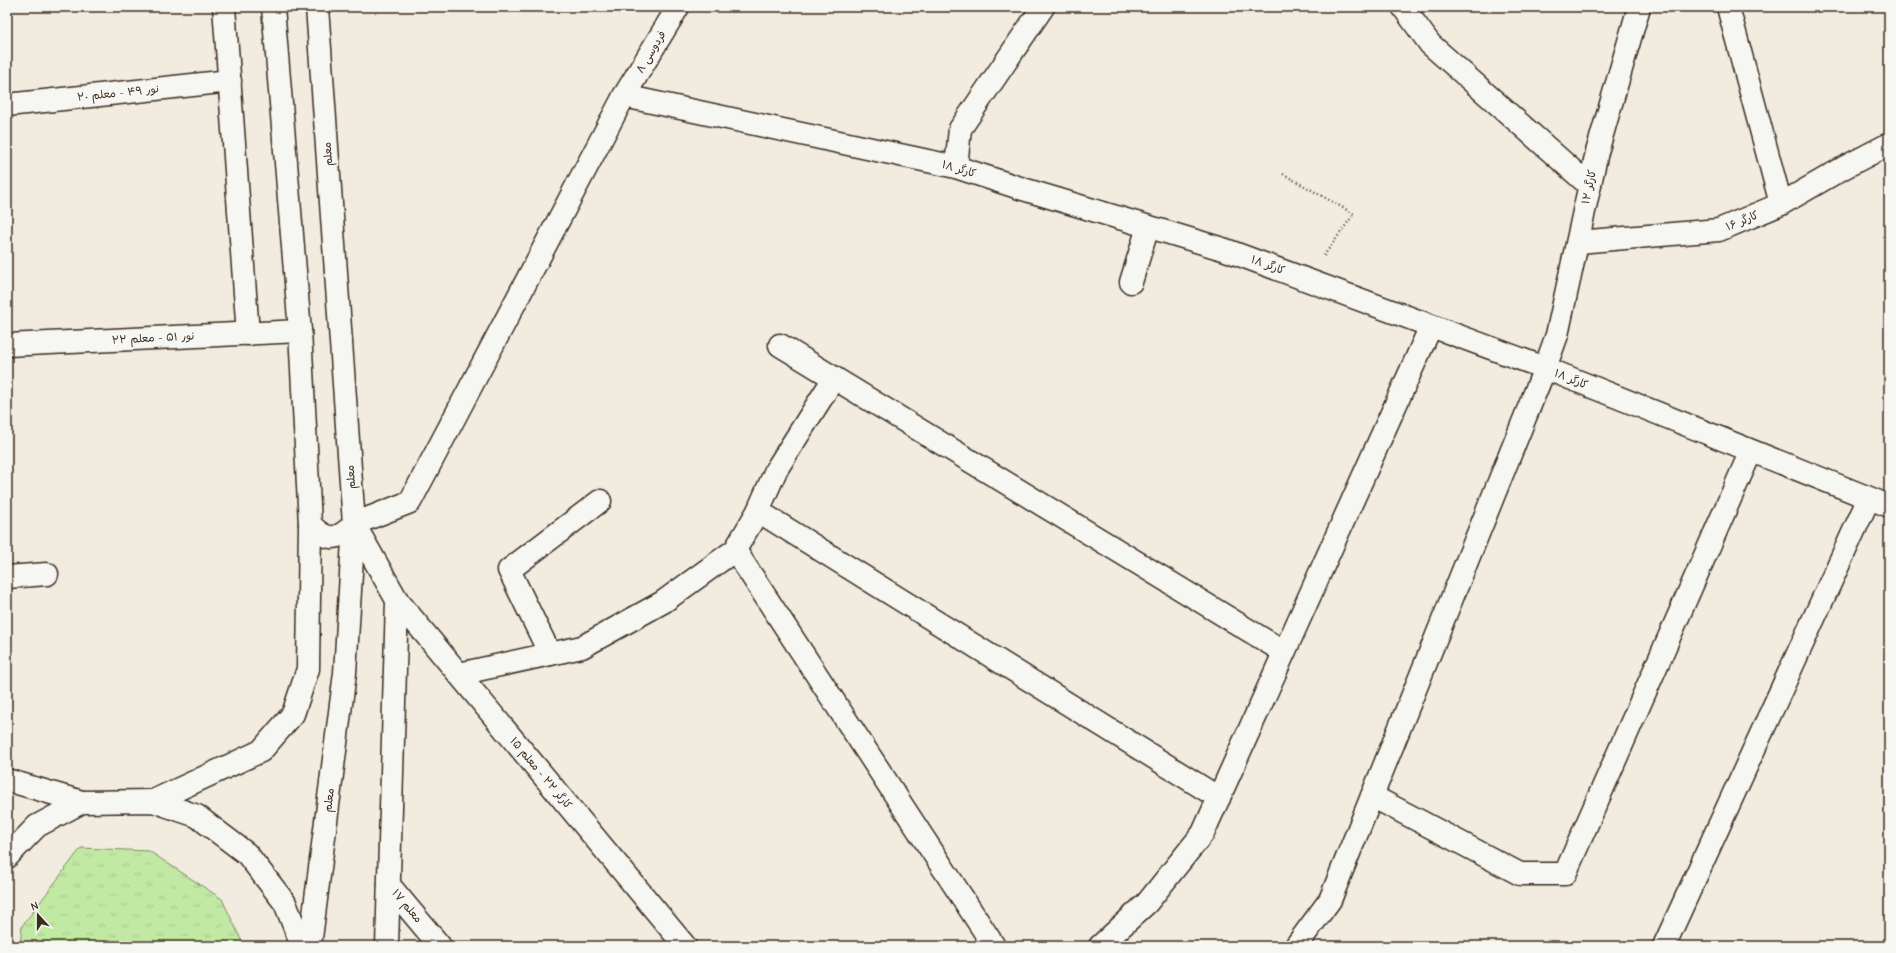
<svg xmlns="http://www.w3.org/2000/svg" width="1896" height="953" viewBox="0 0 1896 953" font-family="'Comic Neue','Playpen Sans Arabic',sans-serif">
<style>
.grass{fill:url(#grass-tufts);stroke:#7e8a61}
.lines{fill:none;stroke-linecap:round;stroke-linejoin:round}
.minor-casing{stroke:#3b2a1e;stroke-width:25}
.tertiary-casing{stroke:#3b2a1e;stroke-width:25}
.secondary-casing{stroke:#3b2a1e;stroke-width:25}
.path{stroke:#3b2a1e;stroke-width:2.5;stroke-dasharray:1 3;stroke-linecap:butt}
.minor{stroke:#f6f6f2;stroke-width:22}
.tertiary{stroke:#f6f6f2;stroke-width:22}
.secondary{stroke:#f6f6f2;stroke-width:22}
.labels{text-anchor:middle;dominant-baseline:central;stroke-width:3;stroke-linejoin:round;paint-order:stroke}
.street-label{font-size:11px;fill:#3b2a1e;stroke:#f6f6f2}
</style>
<defs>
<pattern id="grass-tufts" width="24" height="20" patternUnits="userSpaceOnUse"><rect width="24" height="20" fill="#c1e9a4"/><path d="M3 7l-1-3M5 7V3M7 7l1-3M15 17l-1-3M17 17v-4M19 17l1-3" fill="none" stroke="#a7c88d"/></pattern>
</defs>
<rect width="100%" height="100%" fill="#f1ecdf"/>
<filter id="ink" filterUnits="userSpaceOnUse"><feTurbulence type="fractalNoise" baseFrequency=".025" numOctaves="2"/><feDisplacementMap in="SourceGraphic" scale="8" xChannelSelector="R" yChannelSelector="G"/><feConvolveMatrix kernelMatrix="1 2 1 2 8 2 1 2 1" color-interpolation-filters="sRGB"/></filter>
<g filter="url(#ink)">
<!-- grass -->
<path class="grass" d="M81,848L149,851L222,899L244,946H20L22,926Z"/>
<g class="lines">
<defs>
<g id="minor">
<path d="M224,7L248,334"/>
<path d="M1403,7L1430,44L1590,186"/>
<path d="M1728,7L1781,204"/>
<path d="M624,96L956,167L1023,189L1226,250L1545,368L1889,506"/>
<path d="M7,105L230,81"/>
<path d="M956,167L960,129L1043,7"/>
<path d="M1578,242L1719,230L1781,204L1845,167L1889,144"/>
<path d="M1131,282L1148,227"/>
<path d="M7,345L300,331"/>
<path d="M780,345L1284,652"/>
<path d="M758,511L1219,798"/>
<path d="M735,550L994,946"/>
<path d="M7,577L47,574"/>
<path d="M397,600L685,946"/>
<path d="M550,654L509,570L600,501"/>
<path d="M459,674L582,647L663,602L735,550L758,511L776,470L834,378"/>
<path d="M1372,796L1520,874H1565L1751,451"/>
<path d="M389,885L440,946"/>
<path d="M387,946L397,600L354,524L410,502L624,96L678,7"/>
<path d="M1100,946L1147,903L1203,833L1431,326"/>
<path d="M1296,946L1330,900L1545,368L1557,335L1597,152L1639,7"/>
<path d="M1664,946L1869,498"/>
</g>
<path id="tertiary" d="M7,780L82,802"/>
<g id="secondary">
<path d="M310,524C327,542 337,541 354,524"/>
<path d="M153,801L261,751L293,714L308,669L310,524L300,331L273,7"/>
<path d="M7,857L37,826L82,802L153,801L197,816L247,854L285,903L302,946"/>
<path d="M310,946L345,673L354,524L317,7"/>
</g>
</defs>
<!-- minor casing -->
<use href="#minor" class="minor-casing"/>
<!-- tertiary casing -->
<use href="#tertiary" class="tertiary-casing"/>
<!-- secondary casing -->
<use href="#secondary" class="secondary-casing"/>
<!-- path -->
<path class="path" d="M1283,174L1354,214L1322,258"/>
<!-- minor -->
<use href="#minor" class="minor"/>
<!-- tertiary -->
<use href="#tertiary" class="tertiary"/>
<!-- secondary -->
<use href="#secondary" class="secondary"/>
</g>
</g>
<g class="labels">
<!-- street labels -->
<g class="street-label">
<text transform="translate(651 52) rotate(-59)">فردوسی ۸</text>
<text transform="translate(118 93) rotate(-6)">نور ۴۹ - معلم ۲۰</text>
<text transform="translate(328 154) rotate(-94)">معلم</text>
<text transform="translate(959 169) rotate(16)">کارگر ۱۸</text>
<text transform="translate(1589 187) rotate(-78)">کارگر ۱۲</text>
<text transform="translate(1742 221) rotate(-23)">کارگر ۱۶</text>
<text transform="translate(1268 265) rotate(20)">کارگر ۱۸</text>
<text transform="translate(153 338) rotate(-3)">نور ۵۱ - معلم ۲۲</text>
<text transform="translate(1571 379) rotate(22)">کارگر ۱۸</text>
<text transform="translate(351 477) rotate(-94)">معلم</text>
<text transform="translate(541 773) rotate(50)">کارگر ۲۲ - معلم ۱۵</text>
<text transform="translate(329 800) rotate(-83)">معلم</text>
<text transform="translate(407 906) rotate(50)">معلم ۱۷</text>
</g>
</g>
<!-- margin -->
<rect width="1896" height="953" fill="none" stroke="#f6f6f2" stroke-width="24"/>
<rect x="12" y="12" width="1872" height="929" fill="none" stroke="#3b2a1e" stroke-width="1.5" filter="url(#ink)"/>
<!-- north arrow -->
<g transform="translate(38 915) rotate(339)" stroke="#f6f6f2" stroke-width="3" paint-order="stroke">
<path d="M0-3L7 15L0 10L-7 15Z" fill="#3b2a1e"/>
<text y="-6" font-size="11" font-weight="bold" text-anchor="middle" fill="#3b2a1e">N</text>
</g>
</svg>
